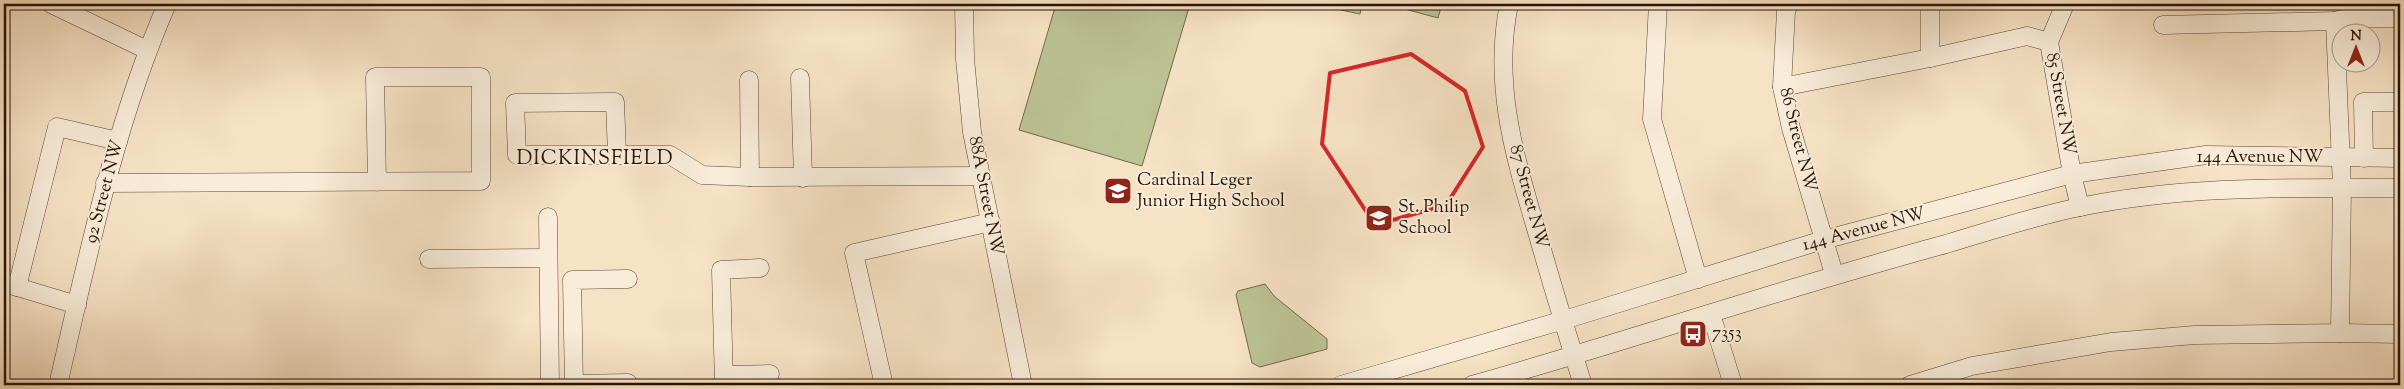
<svg xmlns="http://www.w3.org/2000/svg" width="2404" height="389" viewBox="0 0 2404 389" font-family="'Sorts Mill Goudy',serif">
<style>
.green{fill:#bcc395;stroke:#726a4b}
.lines{fill:none;stroke-linecap:round;stroke-linejoin:round}
.minor-casing{stroke:#5c4632;stroke-width:19}
.minor{stroke:#f9ecd9;stroke-width:18}
.marked{fill:none;stroke:#d62828;stroke-width:4;stroke-linejoin:round}
.labels{text-anchor:middle;dominant-baseline:central;stroke-width:4;stroke-linejoin:round;paint-order:stroke}
.street-label{font-size:18px;fill:#281201;stroke:#f9ecd9}
.poi-label{font-size:18px;fill:#281201;stroke:#f9ecd9;text-anchor:start}
.quarter-label{font-size:20px;letter-spacing:1px;fill:#281201;stroke:#f9ecd9}
</style>
<rect width="100%" height="100%" fill="#f6e2c5"/>
<filter id="stains"><feTurbulence type="fractalNoise" baseFrequency=".004" numOctaves="4"/><feColorMatrix values="0 0 0 0 .2 0 0 0 0 .09 0 0 0 0 .02 0 0 0 .5 -.17"/></filter>
<radialGradient id="worn" r=".72"><stop offset=".6" stop-color="#630" stop-opacity="0"/><stop offset="1" stop-color="#630" stop-opacity=".3"/></radialGradient>
<!-- green -->
<g class="green">
<path d="M1000,4H1043L1042,9Z"/>
<path d="M1056,4H1190L1142,166L1019,130Z"/>
<path d="M1313,4H1362L1360,14Z"/>
<path d="M1402,4H1442L1438,18L1401,8Z"/>
<path d="M1265,284L1274,296L1327,339V349L1260,367L1252,363L1236,295L1238,291Z"/>
</g>
<g class="lines">
<defs>
<g id="minor">
<path d="M51,4L147,50"/>
<path d="M964,4L965,59L972,132L1023,385"/>
<path d="M1509,4C1492,87 1516,160 1539,239C1553,288 1568,337 1583,385"/>
<path d="M1658,4L1652,119L1698,279"/>
<path d="M1789,4L1786,11L1782,87L1791,128L1834,274"/>
<path d="M1930,4V58L2027,36L2049,42"/>
<path d="M2065,4L2049,42L2072,174L2080,207"/>
<path d="M2335,21L2347,18H2400"/>
<path d="M800,78L803,178"/>
<path d="M749,80L750,177L981,176"/>
<path d="M1782,87L1930,58"/>
<path d="M617,154L615,102L515,103L517,155H670L702,175L750,177"/>
<path d="M2364,158L2363,102H2400"/>
<path d="M105,183L481,181V77H375L377,182"/>
<path d="M548,217L550,385"/>
<path d="M429,259L548,258"/>
<path d="M4,283L77,305"/>
<path d="M17,287L57,127L118,141"/>
<path d="M1711,314L1733,385"/>
<path d="M2340,333L2400,334"/>
<path d="M724,375L770,374"/>
<path d="M883,381L854,253L991,222"/>
<path d="M574,384L628,383"/>
<path d="M58,385C88,256 114,126 167,4"/>
<path d="M574,385L572,280L628,279"/>
<path d="M724,385L721,270L760,268"/>
<path d="M1341,385L1564,320L1823,240L2072,174L2206,155L2400,158"/>
<path d="M1472,385C1631,340 1787,287 1946,244C1990,231 2035,216 2080,207C2185,185 2293,188 2400,188"/>
<path d="M1910,385L1972,366L2111,342L2195,335L2340,333L2342,188L2335,21L2163,25"/>
</g>
</defs>
<!-- minor casing -->
<use href="#minor" class="minor-casing"/>
<!-- minor -->
<use href="#minor" class="minor"/>
</g>
<!-- marked area -->
<path class="marked" d="M1411,54L1465,91L1483,147L1446,205L1375,225L1322,144L1330,73Z"/>
<!-- icons -->
<defs>
<symbol id="school-square" viewBox="-11 -11 22 22"><rect x="-9" y="-9" width="18" height="18" rx="4" fill="#8f2418" stroke="#f9ecd9"/><path d="M0-5L7-2L0 1L-7-2ZM-4 1L0 2.5L4 1V4Q0 6-4 4Z" fill="#fff"/></symbol>
<symbol id="bus-square" viewBox="-11 -11 22 22"><rect x="-9" y="-9" width="18" height="18" rx="4" fill="#8f2418" stroke="#f9ecd9"/><path d="M-5-6H5V4H4V6H2V4H-2V6H-4V4H-5ZM-3.5-4V0h7V-4ZM-3.5 1.2v1.5H-2V1.2ZM2 1.2v1.5H3.5V1.2Z" fill="#fff"/></symbol>
</defs>
<g fill-rule="evenodd">
<use href="#school-square" x="1102" y="175" width="32" height="32"/>
<use href="#school-square" x="1363" y="202" width="32" height="32"/>
<use href="#bus-square" x="1677" y="318" width="32" height="32"/>
</g>
<g class="labels">
<!-- street labels -->
<g class="street-label">
<text transform="translate(2060 104) rotate(80)">85 Street NW</text>
<text transform="translate(1797 140) rotate(76)">86 Street NW</text>
<text x="2260" y="158">144 Avenue NW</text>
<text transform="translate(105 192) rotate(-75)">92 Street NW</text>
<text transform="translate(985 196) rotate(79)">88A Street NW</text>
<text transform="translate(1528 197) rotate(75)">87 Street NW</text>
<text transform="translate(1864 230) rotate(-15)">144 Avenue NW</text>
</g>
<!-- poi labels -->
<g class="poi-label">
<text x="1137" y="181">Cardinal Leger<tspan x="1137" dy="21">Junior High School</tspan></text>
<text x="1398" y="208">St. Philip<tspan x="1398" dy="21">School</tspan></text>
<text x="1712" y="334">7353</text>
</g>
<!-- quarter labels -->
<g class="quarter-label">
<text x="595" y="159">DICKINSFIELD</text>
</g>
</g>
<!-- margin -->
<rect width="2404" height="389" fill="none" stroke="#f6e2c5" stroke-width="20"/>
<rect x="5" y="5" width="2394" height="379" fill="none" stroke="#281201" stroke-width="2.5"/>
<rect x="10" y="10" width="2384" height="369" fill="none" stroke="#281201"/>
<!-- north arrow -->
<g transform="translate(2356 48)"><circle r="24" fill="#f9ecd9" stroke="#a59583"/>
<path d="M0-4L9 19L0 12L-9 19Z" fill="#8f2418"/>
<text y="-8" font-size="14" font-weight="bold" text-anchor="middle" fill="#281201">N</text>
</g>
<rect width="100%" height="100%" filter="url(#stains)"/>
<rect width="100%" height="100%" fill="url(#worn)"/>
</svg>
